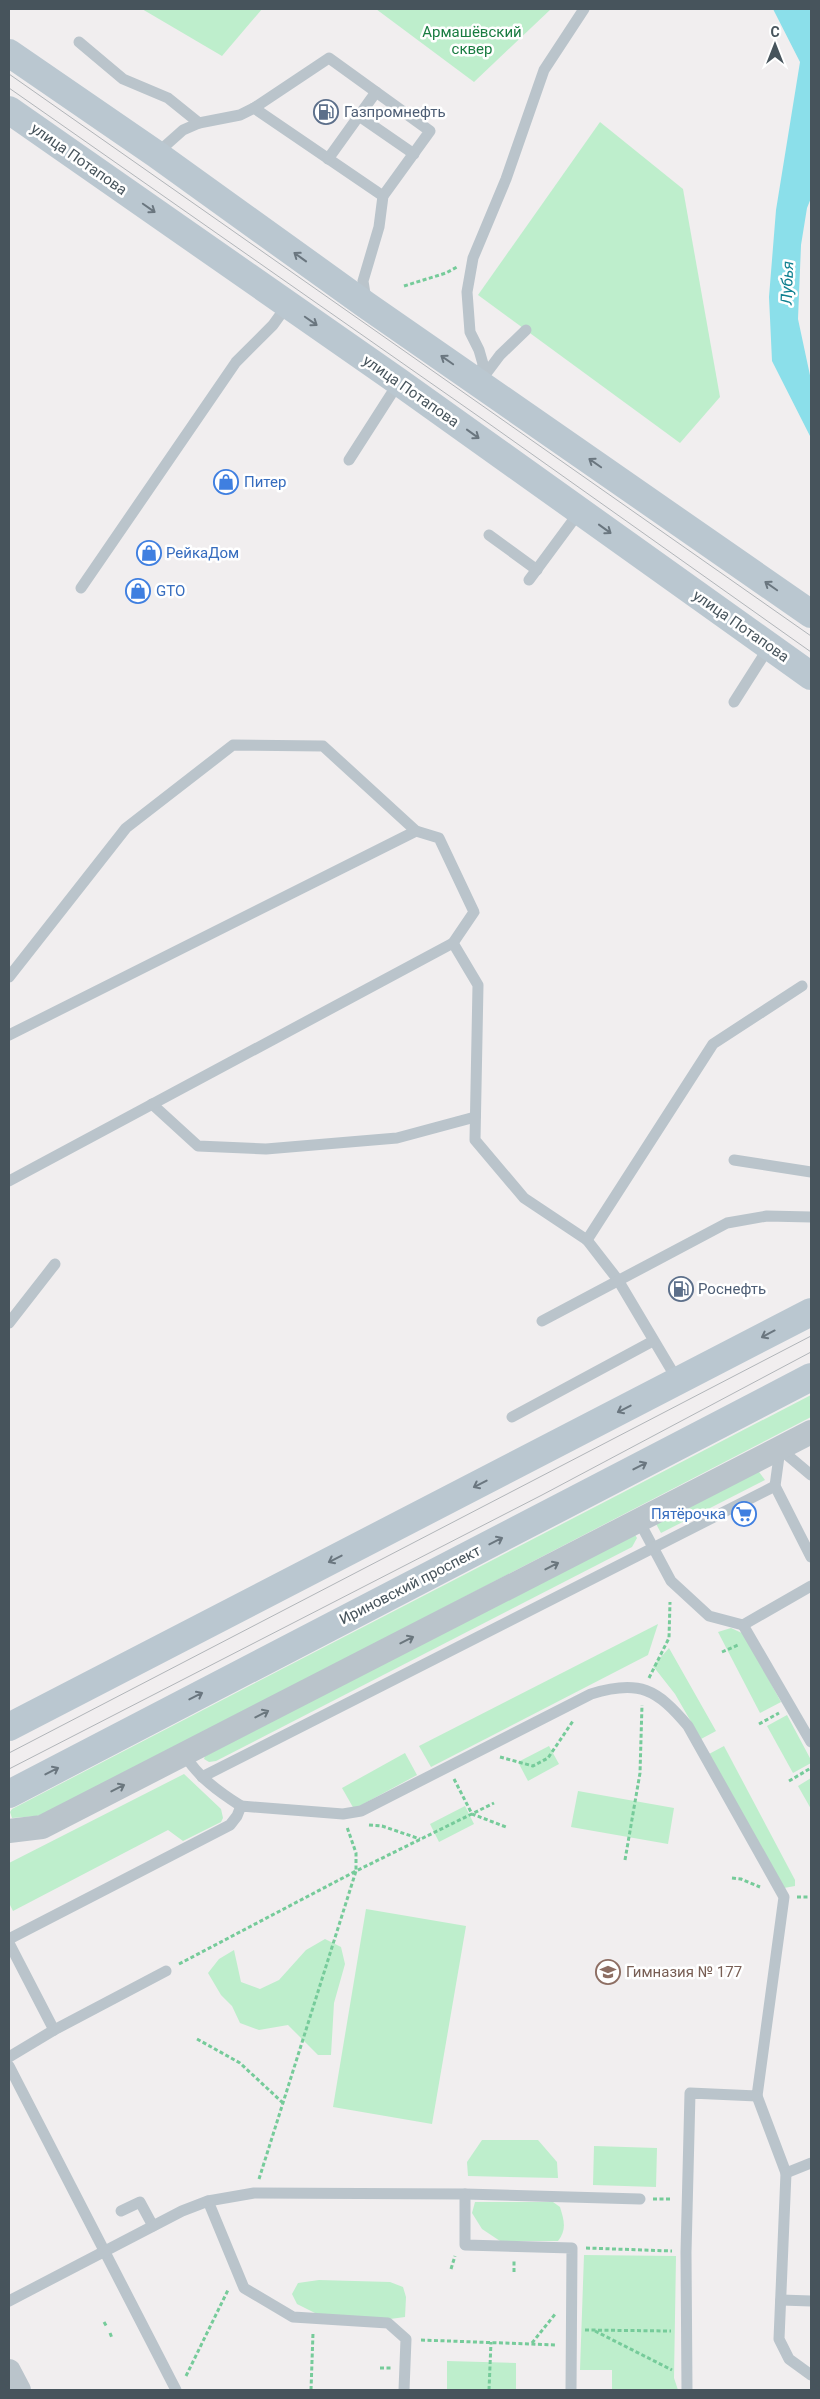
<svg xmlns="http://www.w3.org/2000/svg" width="820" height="2399" viewBox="0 0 820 2399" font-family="Roboto,sans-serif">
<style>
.green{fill:#beeecc}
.water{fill:#8bdfea}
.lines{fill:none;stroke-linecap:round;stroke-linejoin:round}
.path{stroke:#76cb9a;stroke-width:3;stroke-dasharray:4 2.5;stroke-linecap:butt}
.lane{stroke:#bac4cb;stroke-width:11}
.street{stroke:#bac4cb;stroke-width:24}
.secondary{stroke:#bac7d0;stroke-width:28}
.tram{stroke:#b1b5b9;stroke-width:1}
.oneway{stroke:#6a767f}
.oneway2{stroke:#6a767d}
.labels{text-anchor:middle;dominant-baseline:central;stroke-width:5;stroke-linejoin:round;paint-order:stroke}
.park-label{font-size:15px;fill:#197c41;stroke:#fff}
.service-label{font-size:15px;fill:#4e5e75;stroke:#fff;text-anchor:start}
.street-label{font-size:15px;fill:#47545c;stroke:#fff}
.shop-label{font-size:15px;fill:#366cbe;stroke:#fff;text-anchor:start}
.education-label{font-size:15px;fill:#785e54;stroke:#fff;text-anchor:start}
.water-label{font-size:16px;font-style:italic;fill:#0f8090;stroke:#fff}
</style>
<rect width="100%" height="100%" fill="#f1eeef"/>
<!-- green -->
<g class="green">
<path d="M142,9H262L222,56Z"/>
<path d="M376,9H551L474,82Z"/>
<path d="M600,122L683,189L720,397L680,443L478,295Z"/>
<path d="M811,1395V1417L52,1811L37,1816L12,1818L10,1812L12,1809Z"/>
<path d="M757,1469L765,1480L661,1533L655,1522Z"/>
<path d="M634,1533L637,1538L632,1547L216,1761L209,1762L204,1759L205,1756Z"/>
<path d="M658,1624L648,1655L431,1767L419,1746Z"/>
<path d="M731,1628L744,1634L781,1702L760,1713L718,1632Z"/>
<path d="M669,1648L716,1731L701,1739L675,1694L653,1666Z"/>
<path d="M787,1715L811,1760V1763L793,1773L767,1726Z"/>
<path d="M549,1746L559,1764L528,1781L518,1762Z"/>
<path d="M724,1746L795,1880V1886L784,1888L709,1754Z"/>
<path d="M405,1753L417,1775L354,1809L342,1788Z"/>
<path d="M184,1774L221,1809L223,1818L221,1822L183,1841L168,1830L13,1911L9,1903V1863Z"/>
<path d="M811,1778V1809L798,1786Z"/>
<path d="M578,1791L674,1808L668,1844L571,1827Z"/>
<path d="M465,1806L474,1824L439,1842L430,1824Z"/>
<path d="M366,1909L466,1926L432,2124L333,2107Z"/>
<path d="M325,1939L341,1947L345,1964L334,2003L331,2055H318L288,2025L259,2030L240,2023L232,2006L221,1995L208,1973L219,1959L234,1950L241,1982L260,1989L279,1980L306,1950Z"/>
<path d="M482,2140H538L557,2162L558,2178L468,2176L467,2162Z"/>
<path d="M594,2146L657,2148L656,2187L593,2185Z"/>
<path d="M475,2202H553L560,2207C564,2220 567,2230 558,2241H500L482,2229L472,2213Z"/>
<path d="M584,2255L676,2256L674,2378L678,2390H612V2370H580Z"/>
<path d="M319,2280L390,2282L403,2287L406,2297L405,2317L390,2319L319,2315L297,2304L292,2294L298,2283Z"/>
<path d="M447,2361L516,2363V2390H447Z"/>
</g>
<!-- water -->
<path class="water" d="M773,9H811V198L807,208L801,245L798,319L811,380V438L772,361L769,297L776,210L800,62Z"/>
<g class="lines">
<!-- path -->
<g class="path">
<path d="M404,286L446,273L457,267"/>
<path d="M722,1652L738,1645"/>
<path d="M649,1678L669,1638L670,1602"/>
<path d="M759,1724L779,1713"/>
<path d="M500,1757L533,1766L548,1758L573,1721"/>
<path d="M454,1779L472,1814L506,1827"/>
<path d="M789,1781L811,1768"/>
<path d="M369,1825L382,1826L420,1839"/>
<path d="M625,1860L640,1773L642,1705"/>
<path d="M732,1878L741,1879L760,1887"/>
<path d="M797,1897H809"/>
<path d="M179,1964L356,1871V1853L347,1827"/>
<path d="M197,2039L240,2063L283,2103"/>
<path d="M259,2179L356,1871L494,1803"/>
<path d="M653,2199H672"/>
<path d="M586,2248L672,2251"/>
<path d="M451,2269L455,2256"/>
<path d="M514,2272V2261"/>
<path d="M104,2322L107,2327"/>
<path d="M585,2330L671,2331"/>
<path d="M595,2331L672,2370"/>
<path d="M110,2333L112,2338"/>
<path d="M421,2340L557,2345"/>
<path d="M532,2343L556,2313"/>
<path d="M380,2368H392"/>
<path d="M186,2376L228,2290"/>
<path d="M311,2390L313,2333"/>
<path d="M489,2390L491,2342"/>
</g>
<!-- lane -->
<g class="lane">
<path d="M79,42L123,79L168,98L199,123"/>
<path d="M254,108L383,196"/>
<path d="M359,116L414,154"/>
<path d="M156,154L183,130L199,123L240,115L254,108L329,58L430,131L383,196L379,227L363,281L366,300"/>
<path d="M328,159L376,92"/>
<path d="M482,379L500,355L526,330"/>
<path d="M479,382L483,364L479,350L470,332L467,292L473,258L506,179L544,70L584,9"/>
<path d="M349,460L399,382"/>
<path d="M489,535L537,570"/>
<path d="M529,580L580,511"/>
<path d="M81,588L236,362L273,325L288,304"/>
<path d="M734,702L769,647"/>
<path d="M416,831L439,838L474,912L453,943"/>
<path d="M9,977L126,828L233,745L323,746L416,831L9,1035"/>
<path d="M152,1104L198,1146L266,1149L397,1138L475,1117"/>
<path d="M734,1160L811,1172"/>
<path d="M9,1181L453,943L478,985L475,1140L524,1198L587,1240L618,1280L678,1381"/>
<path d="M587,1240L713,1044L802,986"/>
<path d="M542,1321L727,1223L767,1216L811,1217"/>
<path d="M9,1323L55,1264"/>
<path d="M512,1417L653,1341"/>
<path d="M780,1449L775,1486L811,1557"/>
<path d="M780,1449L811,1475"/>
<path d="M639,1521L671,1581L709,1616L743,1625L811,1586"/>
<path d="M743,1625L811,1742"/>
<path d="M184,1754C198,1777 219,1792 241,1806"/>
<path d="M202,1777L775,1486"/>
<path d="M9,1939L230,1825L237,1816L241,1806L343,1814L361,1811L591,1694C639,1679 657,1689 688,1726L784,1897L757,2096L690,2093L686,2252L687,2390"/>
<path d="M9,1943L54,2030"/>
<path d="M9,2057L54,2030L166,1971"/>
<path d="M9,2066L176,2390"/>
<path d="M757,2096L786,2173L811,2163"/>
<path d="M786,2173L779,2339L789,2359L811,2375"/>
<path d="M465,2194L640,2199"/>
<path d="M208,2201L244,2288L293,2317L388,2323L406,2339L404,2390"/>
<path d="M121,2211L140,2202L153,2226"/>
<path d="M781,2300L811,2301"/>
<path d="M9,2301L182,2211L208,2201L254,2193L465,2194V2245L572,2248L571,2390"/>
</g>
<!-- street -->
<g class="street">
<path d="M9,1831L42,1827L811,1432"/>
<path d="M9,2371L19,2390"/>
</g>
<!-- secondary -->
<g class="secondary">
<path d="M9,53L156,154L366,305L811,614"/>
<path d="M9,110L399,382L811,676"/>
<path d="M9,1727L811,1312"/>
<path d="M9,1794L811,1377"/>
</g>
<!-- tram -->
<g class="tram">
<path d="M9,74L811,636"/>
<path d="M9,88L488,423L811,652"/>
<path d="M9,1753L811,1336"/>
<path d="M9,1769L542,1495L811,1352"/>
</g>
</g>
<!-- one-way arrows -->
<defs><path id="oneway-shaft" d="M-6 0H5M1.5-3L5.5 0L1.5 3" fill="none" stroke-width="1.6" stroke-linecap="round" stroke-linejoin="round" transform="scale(1.25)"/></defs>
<g class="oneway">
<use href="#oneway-shaft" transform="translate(149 208) rotate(35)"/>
<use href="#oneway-shaft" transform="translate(300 257) rotate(-144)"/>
<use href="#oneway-shaft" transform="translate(311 321) rotate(35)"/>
<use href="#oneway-shaft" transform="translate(447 360) rotate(-145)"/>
<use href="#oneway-shaft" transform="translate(473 434) rotate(36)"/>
<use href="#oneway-shaft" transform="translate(595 463) rotate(-145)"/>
<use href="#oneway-shaft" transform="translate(605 529) rotate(36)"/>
<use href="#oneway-shaft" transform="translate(771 586) rotate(-145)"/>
<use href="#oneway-shaft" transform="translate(768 1334) rotate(152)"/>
<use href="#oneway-shaft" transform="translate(624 1409) rotate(153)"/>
<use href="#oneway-shaft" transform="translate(640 1466) rotate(-27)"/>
<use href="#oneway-shaft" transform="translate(480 1484) rotate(153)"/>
<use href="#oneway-shaft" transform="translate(496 1541) rotate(-27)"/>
<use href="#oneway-shaft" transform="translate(335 1559) rotate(153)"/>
<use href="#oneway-shaft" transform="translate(196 1696) rotate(-27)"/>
<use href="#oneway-shaft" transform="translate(52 1771) rotate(-27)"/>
</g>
<g class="oneway2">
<use href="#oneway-shaft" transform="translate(552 1566) rotate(-27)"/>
<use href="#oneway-shaft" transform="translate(407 1640) rotate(-27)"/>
<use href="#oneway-shaft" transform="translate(262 1714) rotate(-27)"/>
<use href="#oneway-shaft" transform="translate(118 1788) rotate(-27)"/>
</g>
<!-- icons -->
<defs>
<symbol id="fuel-ring" viewBox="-11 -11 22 22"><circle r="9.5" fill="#fff" stroke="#5c6f8a" stroke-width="1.5"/><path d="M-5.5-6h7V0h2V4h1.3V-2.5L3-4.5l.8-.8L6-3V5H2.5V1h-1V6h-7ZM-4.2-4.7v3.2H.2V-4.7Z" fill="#5c6f8a"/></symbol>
<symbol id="shop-ring" viewBox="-11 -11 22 22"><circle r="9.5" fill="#fff" stroke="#3f7fe0" stroke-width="1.5"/><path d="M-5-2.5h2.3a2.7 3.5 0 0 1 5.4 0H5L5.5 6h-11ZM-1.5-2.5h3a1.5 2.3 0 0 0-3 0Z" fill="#3f7fe0"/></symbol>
<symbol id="supermarket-ring" viewBox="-11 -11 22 22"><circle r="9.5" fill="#fff" stroke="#3f7fe0" stroke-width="1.5"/><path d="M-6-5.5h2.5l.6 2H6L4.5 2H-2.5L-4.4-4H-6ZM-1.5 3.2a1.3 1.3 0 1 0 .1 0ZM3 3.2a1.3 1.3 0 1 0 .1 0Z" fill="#3f7fe0"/></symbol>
<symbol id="school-ring" viewBox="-11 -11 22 22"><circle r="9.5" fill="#fff" stroke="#8d6e63" stroke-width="1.5"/><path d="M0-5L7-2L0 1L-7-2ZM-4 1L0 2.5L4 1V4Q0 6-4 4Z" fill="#8d6e63"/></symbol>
</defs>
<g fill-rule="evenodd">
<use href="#fuel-ring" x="312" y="98" width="28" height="28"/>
<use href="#shop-ring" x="212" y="468" width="28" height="28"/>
<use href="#shop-ring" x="135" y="539" width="28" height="28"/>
<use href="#shop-ring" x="124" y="577" width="28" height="28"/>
<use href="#fuel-ring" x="667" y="1275" width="28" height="28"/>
<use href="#supermarket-ring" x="730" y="1500" width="28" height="28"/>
<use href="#school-ring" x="594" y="1958" width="28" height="28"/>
</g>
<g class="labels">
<!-- park labels -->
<g class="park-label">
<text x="472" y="32">Армашёвский<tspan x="472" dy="17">сквер</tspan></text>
</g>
<!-- service labels -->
<g class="service-label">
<text x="344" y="112">Газпромнефть</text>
<text x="698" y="1289">Роснефть</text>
</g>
<!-- street labels -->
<g class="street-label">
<text transform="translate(79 159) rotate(35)">улица Потапова</text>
<text transform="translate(411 391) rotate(35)">улица Потапова</text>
<text transform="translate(741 626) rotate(35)">улица Потапова</text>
<text transform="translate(410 1585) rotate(-27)">Ириновский проспект</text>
</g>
<!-- shop labels -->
<g class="shop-label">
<text x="244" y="482">Питер</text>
<text x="166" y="553">РейкаДом</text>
<text x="156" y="591">GTO</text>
<text x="726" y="1514" text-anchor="end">Пятёрочка</text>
</g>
<!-- education labels -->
<g class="education-label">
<text x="626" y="1972">Гимназия № 177</text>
</g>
<!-- water labels -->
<g class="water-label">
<text transform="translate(787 283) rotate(-88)">Лубья</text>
</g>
</g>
<!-- border -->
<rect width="820" height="2399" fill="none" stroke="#47545c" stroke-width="20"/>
<!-- north arrow -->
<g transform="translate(775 45)" stroke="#ffffff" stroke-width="4" paint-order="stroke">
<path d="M0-4L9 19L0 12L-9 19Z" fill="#47545c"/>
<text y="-8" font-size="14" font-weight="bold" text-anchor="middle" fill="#47545c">С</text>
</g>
</svg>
